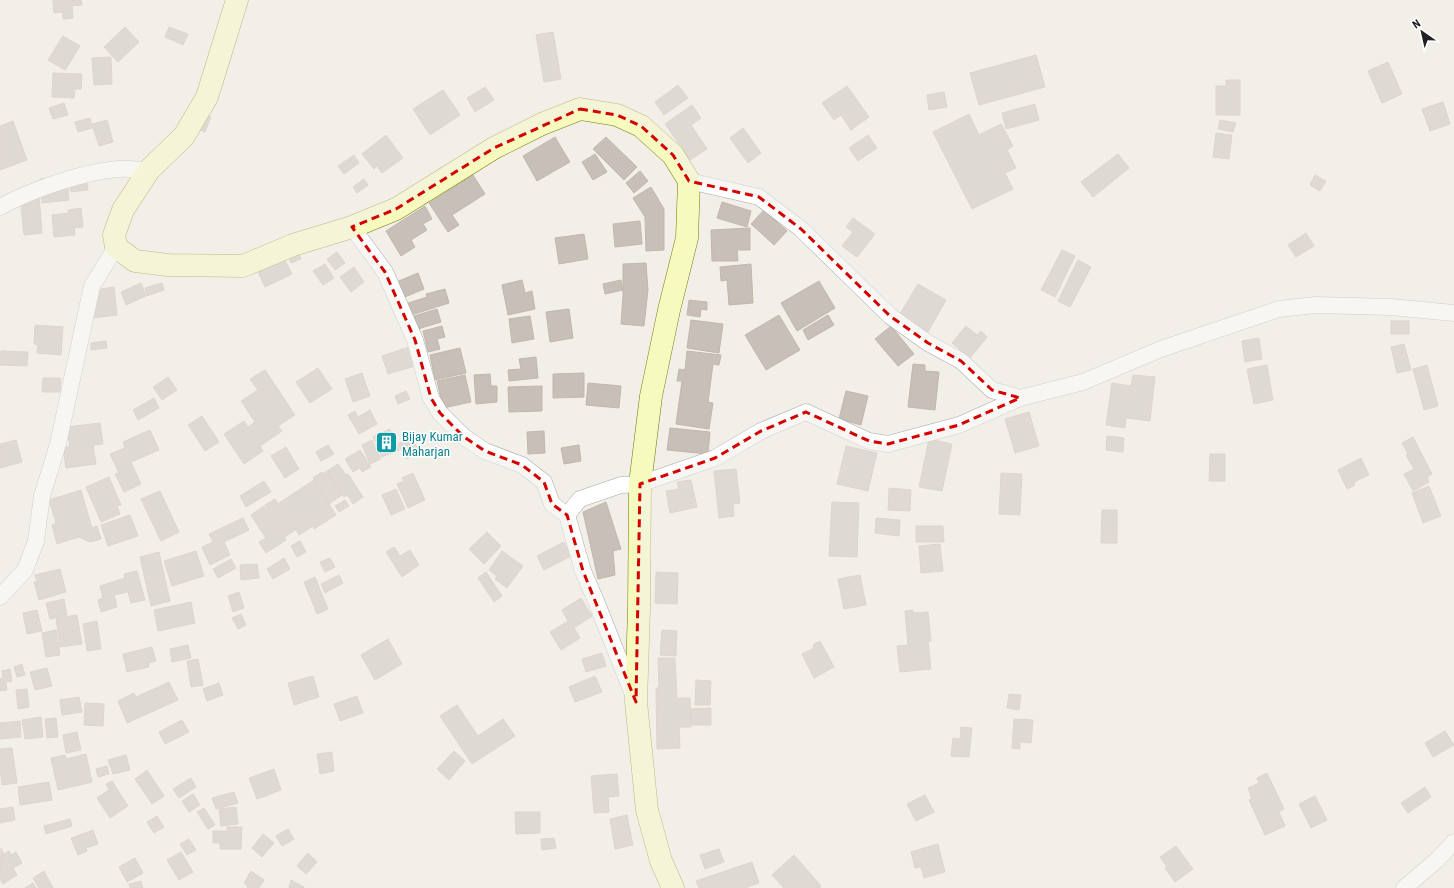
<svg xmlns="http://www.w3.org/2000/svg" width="1454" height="888" viewBox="0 0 1454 888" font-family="'Roboto Condensed',sans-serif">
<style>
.building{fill:#c7bfb8;stroke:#c4b6ab}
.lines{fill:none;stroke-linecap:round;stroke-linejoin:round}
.street-casing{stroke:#a9a9a9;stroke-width:17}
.secondary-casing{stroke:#707d05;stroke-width:23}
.street{stroke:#fff;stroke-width:16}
.secondary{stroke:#f7fabf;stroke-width:22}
.marked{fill:none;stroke:#d40000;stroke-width:3;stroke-dasharray:8 5;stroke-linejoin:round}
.labels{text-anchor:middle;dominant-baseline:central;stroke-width:3;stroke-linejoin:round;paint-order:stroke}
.culture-label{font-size:13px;fill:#0d838f;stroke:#fff;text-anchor:start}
</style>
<rect width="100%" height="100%" fill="#f2efe9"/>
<!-- building -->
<g class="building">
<path d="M53,0H81L82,5L72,6L73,18L63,19V12L54,13Z"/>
<path d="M125,27L139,42L118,62L104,47Z"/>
<path d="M169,27L188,34L183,45L165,37Z"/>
<path d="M553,32L561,79L544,82L536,35Z"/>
<path d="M63,36L80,46L65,70L48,60Z"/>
<path d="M1036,55L1045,87L979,105L970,73Z"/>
<path d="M111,57L112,84L94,85L92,58Z"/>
<path d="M1388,62L1402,94L1382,103L1368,71Z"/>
<path d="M53,73L82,74L81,89H75L74,98L52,97Z"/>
<path d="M1226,80H1240V115H1216V86H1226Z"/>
<path d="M678,85L688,98L664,115L655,102Z"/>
<path d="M847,86L869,117L851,130L841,115L834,120L822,103Z"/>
<path d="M485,87L494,100L475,112L467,98Z"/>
<path d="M443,90L460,115L430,135L413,109Z"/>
<path d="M944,92L947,107L929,110L927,95Z"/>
<path d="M1443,102L1450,124L1430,131L1422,109Z"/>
<path d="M64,103L68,115L53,119L49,108Z"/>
<path d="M1035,104L1039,120L1006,129L1002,113Z"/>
<path d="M692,105L701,118L691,125L707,149L690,160L665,124Z"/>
<path d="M201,114L211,117L205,132L196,129Z"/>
<path d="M969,114L979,135L1001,124L1013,146L1007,150L1016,168L1005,173L1013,189L972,209L933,132Z"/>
<path d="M90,118L92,128L78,132L75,122Z"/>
<path d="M107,120L113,142L99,146L92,124Z"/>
<path d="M1220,120L1236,123L1233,132L1218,129Z"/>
<path d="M13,121L27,160L0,170V126Z"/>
<path d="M743,128L761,153L748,163L730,138Z"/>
<path d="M1216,133L1232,135L1229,159L1213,157Z"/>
<path d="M386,135L403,158L382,173L377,166L374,169L362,154Z"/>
<path d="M868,135L877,148L858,161L849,148Z"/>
<path d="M555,137L570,162L537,181L523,156Z"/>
<path d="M606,137L637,167L624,180L593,149Z"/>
<path d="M595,154L607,172L593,180L582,162Z"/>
<path d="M1118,154L1129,168L1093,197L1081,182Z"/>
<path d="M354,155L359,163L344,174L338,166Z"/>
<path d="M640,171L648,181L634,193L626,183Z"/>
<path d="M473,175L485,194L452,215L459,225L448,232L429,203Z"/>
<path d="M1315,175L1326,181L1320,191L1310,185Z"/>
<path d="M86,176L88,190L71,192L69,178Z"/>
<path d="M67,177L69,200L42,203L40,179Z"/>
<path d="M364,179L368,185L357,193L353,187Z"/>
<path d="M651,187L664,209V250L646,251L645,217L633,198Z"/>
<path d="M39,195L42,233L24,235L20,197Z"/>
<path d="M722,202L751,211L747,227L717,218Z"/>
<path d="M425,206L432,219L423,224L427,230L411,240L415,247L401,256L386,231Z"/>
<path d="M81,208L83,227L74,228L75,235L54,237L52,215L69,213L68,210Z"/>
<path d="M764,210L787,231L774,245L751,224Z"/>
<path d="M853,218L875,234L857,257L842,246L853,232L846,227Z"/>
<path d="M640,221L642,244L615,247L613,224Z"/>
<path d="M750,228V250H737L738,261H712L711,230Z"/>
<path d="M1306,233L1314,246L1296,257L1288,245Z"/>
<path d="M584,234L588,259L559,264L555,238Z"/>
<path d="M285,249L299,254L301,259L291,263Z"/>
<path d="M1062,250L1075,256L1055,297L1041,290Z"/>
<path d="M337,252L345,263L335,270L327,259Z"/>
<path d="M284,258L292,274L265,287L257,270Z"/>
<path d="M1078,260L1091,267L1070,307L1058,301Z"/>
<path d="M646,263L648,290L644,326L621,324L623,296V264Z"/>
<path d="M325,264L334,278L323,285L313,271Z"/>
<path d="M751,264L753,303L729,305L727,280L721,281L720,267Z"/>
<path d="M354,267L364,282L351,292L340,277Z"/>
<path d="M418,273L424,289L400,299L394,283Z"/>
<path d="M522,280L525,293L532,291L535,309L508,315L502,285Z"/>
<path d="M621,280L623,290L605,294L603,284Z"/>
<path d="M819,281L835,308L797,331L781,303Z"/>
<path d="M141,283L146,296L126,305L121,292Z"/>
<path d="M162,283L164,290L147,296L145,288Z"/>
<path d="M918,284L946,300L928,332L920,327L918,331L897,319Z"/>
<path d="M114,287L117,315L92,318L89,291Z"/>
<path d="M445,289L449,303L408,316L405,304L427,297L426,294Z"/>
<path d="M689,300L707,302V310L701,309L700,317L687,315Z"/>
<path d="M437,309L441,322L418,329L414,316Z"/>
<path d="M569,309L573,338L550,342L546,312Z"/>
<path d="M779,315L800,350L766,370L745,335Z"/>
<path d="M828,315L834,325L808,340L803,330Z"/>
<path d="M530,316L534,339L512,343L509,319Z"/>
<path d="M691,320L723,324L719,353L687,348Z"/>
<rect x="1391" y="321" width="18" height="13"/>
<path d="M35,325L63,327L61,355L37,353L38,345L34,344Z"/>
<path d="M442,326L445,337L437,339L440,349L428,352L423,331Z"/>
<path d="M891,326L914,354L898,366L875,339Z"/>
<path d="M966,326L977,335L981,331L987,337L970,358L952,343Z"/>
<path d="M1259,338L1262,359L1245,362L1242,341Z"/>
<path d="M106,341L107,348L91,350V343Z"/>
<path d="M1404,344L1411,370L1397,373L1391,347Z"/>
<path d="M409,347L415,366L388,374L382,356Z"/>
<path d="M460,348L466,373L435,380L430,355Z"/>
<path d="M1,351L28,352L27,366L0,365Z"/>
<path d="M687,351L721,355L719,365L713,364L708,402L713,403L709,429L676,424L682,381H677L679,369L685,370Z"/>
<path d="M536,357L538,378L509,381L508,370L521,369L519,359Z"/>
<path d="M913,364L925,365V371L939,372L935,410L908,407Z"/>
<path d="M1267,365L1273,400L1254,404L1247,369Z"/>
<path d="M1427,365L1438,406L1424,410L1413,369Z"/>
<path d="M318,368L332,389L310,403L296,382Z"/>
<path d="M265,370L295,415L278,426L282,431L260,446L263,451L244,464L224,434L244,421L248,427L255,422L241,401L258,390L250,379Z"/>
<path d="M362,373L370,396L353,402L345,379Z"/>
<path d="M584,373V397L553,398V374Z"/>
<path d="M490,374L491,386H497V402L476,404L474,375Z"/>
<path d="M465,375L471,402L443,408L437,381Z"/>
<path d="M1133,375L1155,377L1150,421L1126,418L1125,428L1106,425L1112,383L1131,386Z"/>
<path d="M168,377L177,390L162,400L153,387Z"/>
<path d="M43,378H61L60,392H42Z"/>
<path d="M588,383L621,386L619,408L586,405Z"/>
<path d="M542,386V411L509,412L508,387Z"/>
<path d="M406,391L410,399L398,404L395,396Z"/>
<path d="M846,391L868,396L861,425L839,419Z"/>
<path d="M154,398L159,408L138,420L133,410Z"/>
<path d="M370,410L377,424L359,434L348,415L355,411L358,417Z"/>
<path d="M1029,412L1039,446L1015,453L1005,419Z"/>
<path d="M202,416L219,442L205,451L188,425Z"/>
<path d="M100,423L103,444L93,445L96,464L66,468L63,447H70L67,427Z"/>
<path d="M670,428L710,432L708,454L667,450Z"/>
<path d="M390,429L399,450L382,457L373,437Z"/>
<path d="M150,430L159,450L131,462L141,484L124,492L115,474L119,473L110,454L125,448L123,442Z"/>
<path d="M544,431L545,453L528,454L527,432Z"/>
<path d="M1107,436L1124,438L1123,452L1106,450Z"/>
<path d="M411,437L419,451L407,459L398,444Z"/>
<path d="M1413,437L1432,474L1427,477L1429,482L1413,491L1404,474L1414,469L1406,455L1408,454L1402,443Z"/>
<path d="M929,439L952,444L942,491L919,487Z"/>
<path d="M16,440L22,462L0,468V444Z"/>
<path d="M372,440L381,459L370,464L362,445Z"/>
<path d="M328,445L334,454L321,461L316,452Z"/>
<path d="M579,445L581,461L564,464L561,448Z"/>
<path d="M846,446L877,453L868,491L837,484Z"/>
<path d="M286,447L299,469L285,478L271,456Z"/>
<path d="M360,450L371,467L362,472L360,468L353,472L345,459Z"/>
<path d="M1210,454H1225V481H1209Z"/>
<path d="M1361,458L1369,475L1354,482L1355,485L1347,489L1338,470Z"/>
<path d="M338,464L346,475L348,474L363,497L353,504L347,495L344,497L327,471Z"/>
<path d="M736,469L740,503L733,504L734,516L719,518L714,471Z"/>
<path d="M327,471L342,495L329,504L313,478L322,472L323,474Z"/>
<path d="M413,473L425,500L408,508L397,484L404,481L402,478Z"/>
<path d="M1001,473L1022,474L1020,515L999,514Z"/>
<path d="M109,477L121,505L117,506L120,514L101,522L86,487Z"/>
<path d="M314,480L336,515L314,529L313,526L299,535L279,503Z"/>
<path d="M691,480L697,507L670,513L666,491L679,489L677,482Z"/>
<path d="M264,481L271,492L246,507L240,496Z"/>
<path d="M1429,486L1441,516L1423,523L1412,493Z"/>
<path d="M889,488L911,490L910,511L888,510Z"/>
<path d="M396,489L405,509L391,515L382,495Z"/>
<path d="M81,490L92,528L97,526L101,539L90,542L79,537L57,544L52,525L56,523L49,500Z"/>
<path d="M160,491L179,532L161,541L141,499Z"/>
<path d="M275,499L295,530L285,537L265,505Z"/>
<path d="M345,500L349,506L339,512L335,506Z"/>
<path d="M606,502L621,549L613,551L615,575L598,579L583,512Z"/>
<path d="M832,502L859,503L857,557L829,556Z"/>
<path d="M264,506L286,540L266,553L259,542L266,538L251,515Z"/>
<path d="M1102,510H1117V543H1101Z"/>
<path d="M130,515L138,536L108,546L101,525Z"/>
<path d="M243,518L249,530L224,542L230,555L210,565L202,547L213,542L209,534Z"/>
<path d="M876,518L900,520L899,536L875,533Z"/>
<path d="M916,526H943L944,542H916Z"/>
<path d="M487,532L501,546L484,564L469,549Z"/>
<path d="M300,541L306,552L297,557L291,546Z"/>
<path d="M564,542L571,556L544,570L537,556Z"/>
<path d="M940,544L943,571L921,573L919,546Z"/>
<path d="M394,547L400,556L410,550L419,565L402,577L386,552Z"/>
<path d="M196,551L204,576L172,586L164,561Z"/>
<path d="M502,551L523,566L507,588L495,579L497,576L489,570Z"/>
<path d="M159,552L170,601L151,606L140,557Z"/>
<path d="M284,558L290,569L273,579L267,569Z"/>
<path d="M330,558L335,567L325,572L320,562Z"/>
<path d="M231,559L236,568L218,578L213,569Z"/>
<path d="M257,564L259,578L241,580L240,565Z"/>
<path d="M60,569L66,592L39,600L34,582L37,581L35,575Z"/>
<path d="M137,571L145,600L131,603L128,592L114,595L117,607L101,612L98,600L103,598L100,586L125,578L124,574Z"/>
<path d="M486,572L502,596L494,602L478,578Z"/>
<path d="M656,572L678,573L677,604L655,603Z"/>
<path d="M339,575L343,583L325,593L321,584Z"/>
<path d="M860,575L866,605L844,609L838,579Z"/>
<path d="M315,577L328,609L317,614L304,582Z"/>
<path d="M239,592L244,608L233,612L228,596Z"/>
<path d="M581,598L592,616L574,628L580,638L561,650L550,632L568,621L562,610Z"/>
<path d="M64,599L67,615L50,619L46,603Z"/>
<path d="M191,602L195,623L158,631L154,610Z"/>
<path d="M37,610L42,631L27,634L23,613Z"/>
<path d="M913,610V613L928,612L931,641H928L931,669L900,672L897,646L908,645L905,611Z"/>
<path d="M241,614L246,625L238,629L232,618Z"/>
<path d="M77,615L82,644L60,647L56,618Z"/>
<path d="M97,621L101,649L87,651L83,624Z"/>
<path d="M56,630L60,655L46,657L42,633Z"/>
<path d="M662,630L677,631L676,656L660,655Z"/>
<path d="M388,639L402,664L375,680L361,655Z"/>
<path d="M820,641L834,667L814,678L802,654L814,648L813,645Z"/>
<path d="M188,645L191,658L172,662L170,649Z"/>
<path d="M152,647L156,661L148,663L149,667L127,672L123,654Z"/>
<path d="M602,653L606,666L586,672L582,659Z"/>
<path d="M658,658H675L677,698H690L691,727H679L680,748L657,749L656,688H659Z"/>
<path d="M198,659L203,685L191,687L187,661Z"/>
<path d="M22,664L25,675L17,677L14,667Z"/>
<path d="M47,668L52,686L35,690L30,672Z"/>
<path d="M10,669L12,681L6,682L7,690L0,691V679L3,678L2,671Z"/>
<path d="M313,676L319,697L294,705L288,683Z"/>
<path d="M595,676L602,692L575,702L569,687Z"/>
<path d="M696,680L711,681L710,705H695Z"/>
<path d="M169,682L178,700L127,723L118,701L134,693L136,697Z"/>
<path d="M219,683L223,695L207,701L203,689Z"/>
<path d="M27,689L29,707L18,709L16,690Z"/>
<path d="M1009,694L1021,695L1019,710L1007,708Z"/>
<path d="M357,696L363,713L340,721L334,704Z"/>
<path d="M79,697L82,712L62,715L60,700Z"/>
<path d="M85,703L104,704L103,726L84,725Z"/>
<path d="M457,705L478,736L503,719L515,736L472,764L440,716Z"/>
<path d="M711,708V725H691V709Z"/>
<path d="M41,717L43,737L25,739L22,720Z"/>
<path d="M56,718L58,737L47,738L45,719Z"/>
<path d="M1014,719L1033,720L1031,743L1020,742V749L1012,748Z"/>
<path d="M182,720L189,732L165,744L159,732Z"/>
<path d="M20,721L21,737L0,739V723Z"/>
<path d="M961,727L972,728L969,757L951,756L953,738L960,739Z"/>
<path d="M1445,731L1454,745L1433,757L1425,743Z"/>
<path d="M77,732L81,750L66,753L63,735Z"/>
<path d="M12,748L17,783L2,785L0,767V749Z"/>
<path d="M454,751L465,761L449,780L437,769Z"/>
<path d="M332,752L334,771L320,774L317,754Z"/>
<path d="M86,754L92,782L58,790L51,758L65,755L66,759Z"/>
<path d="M126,755L130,770L113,774L108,760Z"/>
<path d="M107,766L109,774L98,777L96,769Z"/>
<path d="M274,769L281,790L257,799L249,778Z"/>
<path d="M147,770L164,796L152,804L135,779Z"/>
<path d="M1267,773L1284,809L1279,812L1285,826L1265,835L1249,800L1252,799L1248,788L1259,783L1257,778Z"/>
<path d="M617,774L619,796L608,797L609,812L594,813L591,776Z"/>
<path d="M191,778L196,787L179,798L173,789Z"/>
<path d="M112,781L128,806L110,818L97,798L109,790L106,784Z"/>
<path d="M49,782L52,800L20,805L18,787Z"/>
<path d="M1425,787L1431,797L1408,813L1401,803Z"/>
<path d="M234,792L238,803L216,809L212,798Z"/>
<path d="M193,794L200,805L189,812L182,801Z"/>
<path d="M925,795L934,812L916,821L907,804Z"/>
<path d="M1315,796L1327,820L1311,828L1299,804Z"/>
<path d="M13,807L15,820L0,823V809Z"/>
<path d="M236,807L238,824L221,826L219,809Z"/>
<path d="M204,808L215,825L208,829L197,812Z"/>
<path d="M515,812H540V833L516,834Z"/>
<path d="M627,815L633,845L615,849L610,819Z"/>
<path d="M157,816L164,827L154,833L147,822Z"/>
<path d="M70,819L72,826L46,834L44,826Z"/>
<path d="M227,827H242L241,849H220V843H213V831H227Z"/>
<path d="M288,829L294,839L282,846L276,836Z"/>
<path d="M93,830L98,844L86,848L87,851L78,855L71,838Z"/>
<path d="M263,834L274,843L262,857L252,848Z"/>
<path d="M554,838L556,848L542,850L541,839Z"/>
<path d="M189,839L196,850L187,855L180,844Z"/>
<path d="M938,844L945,872L924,878L921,867L915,868L911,852Z"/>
<path d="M1176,846L1193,869L1175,882L1165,868L1167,867L1160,857Z"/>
<path d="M1,848L4,854L9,851L11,855L16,852L22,863L13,868L17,875L3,884L0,879Z"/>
<path d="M719,849L724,862L705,869L700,855Z"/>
<path d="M181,852L193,872L179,880L167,860Z"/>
<path d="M308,853L317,862L306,874L297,866Z"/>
<path d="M794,855L821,886L819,888H784L772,875Z"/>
<path d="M135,858L143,873L127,882L119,867Z"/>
<path d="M752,862L759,883L745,888H699L696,881Z"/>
<path d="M44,871L53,888H39L33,878Z"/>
<path d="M251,871L264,880L259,888H247L248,886L244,883Z"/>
<path d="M291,880L304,887V888H289Z"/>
<path d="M141,881L143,888H130L129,884Z"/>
<path d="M33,883L36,888H25Z"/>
</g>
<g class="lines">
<defs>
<g id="street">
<path d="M689,181L759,197L801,229L890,316L928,343L961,361L992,390L1020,398L1083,382L1161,349L1279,309L1315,305L1391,307L1454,313"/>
<path d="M0,207C31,190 82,172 118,169C128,168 139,170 149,170"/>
<path d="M352,227L385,272L415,340L431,398L440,413L464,437L485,451L522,465L544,482L552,504L567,515L583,571L596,601L634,697"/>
<path d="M567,515L580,499L621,485L640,484L715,458L761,431L806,412L869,441L888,444L959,425L1020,398"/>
<path d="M0,597L25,570L36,541L42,496L58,444L92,286L116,247"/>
<path d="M1404,888L1437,860L1454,842"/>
</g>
<path id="secondary" d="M237,0L207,97L184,136L149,170L123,210L114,235L116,247L135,261L168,265L243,266L293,245L352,227L396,209L494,148L542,124L580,109L617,115L641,126L673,155L689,181L687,238L669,310L651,396L640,484L639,609L636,702L647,810L661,861L673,888"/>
</defs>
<!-- street casing -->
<use href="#street" class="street-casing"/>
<!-- secondary casing -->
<use href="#secondary" class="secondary-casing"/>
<!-- street -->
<use href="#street" class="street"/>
<!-- secondary -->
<use href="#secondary" class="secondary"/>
</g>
<!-- marked area -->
<path d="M0 0H1454V888H0ZM580,109L617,115L641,126L673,155L689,181L759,197L801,229L890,316L928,343L961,361L992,390L1020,398L959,425L888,444L869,441L806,412L761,431L715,458L640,484L636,702L583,571L567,515L552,504L544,482L522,465L485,451L464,437L440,413L431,398L415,340L385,272L352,227L396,209L494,148Z" fill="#f2efe9" fill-opacity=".55" fill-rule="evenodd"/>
<path class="marked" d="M580,109L617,115L641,126L673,155L689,181L759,197L801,229L890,316L928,343L961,361L992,390L1020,398L959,425L888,444L869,441L806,412L761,431L715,458L640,484L636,702L583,571L567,515L552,504L544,482L522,465L485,451L464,437L440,413L431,398L415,340L385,272L352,227L396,209L494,148Z"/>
<!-- icons -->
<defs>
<symbol id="building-square" viewBox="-11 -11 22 22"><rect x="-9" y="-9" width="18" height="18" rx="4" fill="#0f9aa8" stroke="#fff"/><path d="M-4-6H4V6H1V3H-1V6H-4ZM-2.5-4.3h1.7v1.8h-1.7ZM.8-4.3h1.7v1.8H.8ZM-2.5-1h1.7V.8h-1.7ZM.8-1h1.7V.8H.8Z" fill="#fff"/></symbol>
</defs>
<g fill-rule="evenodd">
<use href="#building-square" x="374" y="430" width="25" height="25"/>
</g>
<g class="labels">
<!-- culture labels -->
<g class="culture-label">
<text x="402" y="436">Bijay Kumar<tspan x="402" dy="15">Maharjan</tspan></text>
</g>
</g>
<!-- north arrow -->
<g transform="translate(1422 32) rotate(326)" stroke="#ffffff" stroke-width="3" paint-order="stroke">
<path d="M0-3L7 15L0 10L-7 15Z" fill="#222222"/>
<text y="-6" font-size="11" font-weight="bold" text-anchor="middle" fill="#222222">N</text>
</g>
</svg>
